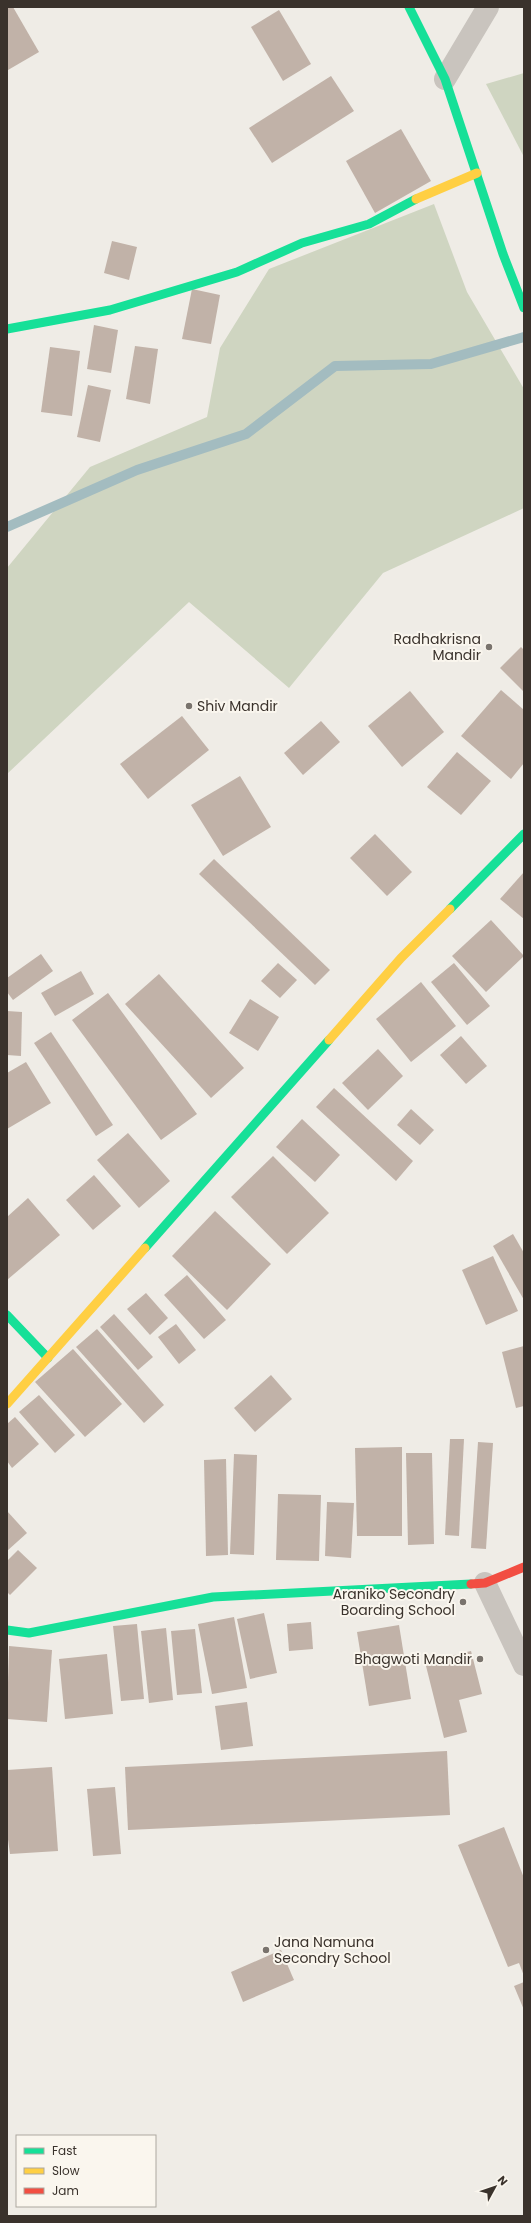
<svg xmlns="http://www.w3.org/2000/svg" width="531" height="2223" viewBox="0 0 531 2223" font-family="Poppins,sans-serif">
<style>
.green{fill:#cfd5c1}
.lines{fill:none;stroke-linecap:round;stroke-linejoin:round}
.stream{stroke:#a3bcc0;stroke-width:10}
.building{fill:#c1b2a8}
.street{stroke:#c9c4be;stroke-width:22}
.fast{stroke:#16e098;stroke-width:9}
.slow{stroke:#ffcf43;stroke-width:9}
.jam{stroke:#f24e42;stroke-width:9}
.poi-dot{fill:#79736d;stroke:#faf6ee;stroke-width:1.5}
.labels{text-anchor:middle;dominant-baseline:central;stroke-width:4;stroke-linejoin:round;paint-order:stroke}
.poi-label{font-size:14px;fill:#3a322c;stroke:#faf6ee;text-anchor:end}
</style>
<rect width="100%" height="100%" fill="#efece6"/>
<!-- green -->
<g class="green">
<path d="M524,73V157L486,84Z"/>
<path d="M434,204L467,292L524,389V508L383,573L289,688L189,602L7,774V568L90,467L207,417L220,348L269,269Z"/>
</g>
<g class="lines">
<!-- stream -->
<path class="stream" d="M7,527L137,470L246,434L335,366L431,364L524,337"/>
</g>
<!-- building -->
<g class="building">
<path d="M7,7H13L39,52L8,70Z"/>
<path d="M279,10L311,64L283,81L251,27Z"/>
<path d="M331,76L354,111L272,163L249,128Z"/>
<path d="M401,129L431,181L375,213L346,161Z"/>
<path d="M112,241L137,247L129,280L104,273Z"/>
<path d="M192,289L220,295L211,344L182,339Z"/>
<path d="M94,325L118,330L111,373L87,369Z"/>
<path d="M135,346L158,349L150,404L126,399Z"/>
<path d="M50,347L80,351L72,416L41,412Z"/>
<path d="M88,385L111,390L100,442L77,437Z"/>
<path d="M521,647L524,650V692L500,668Z"/>
<path d="M501,690L524,710V763L511,779L461,736Z"/>
<path d="M410,691L444,732L402,767L368,726Z"/>
<path d="M182,716L209,750L148,799L120,764Z"/>
<path d="M321,721L340,742L303,775L284,753Z"/>
<path d="M457,752L491,781L461,815L427,787Z"/>
<path d="M240,776L271,827L223,856L191,805Z"/>
<path d="M375,834L412,872L387,896L350,858Z"/>
<path d="M214,859L330,970L315,985L199,874Z"/>
<path d="M524,872V919L500,899Z"/>
<path d="M491,920L524,956L486,992L452,956Z"/>
<path d="M41,954L53,971L13,1000L7,992V978Z"/>
<path d="M278,963L297,980L280,998L261,981Z"/>
<path d="M454,963L490,1006L467,1025L431,982Z"/>
<path d="M81,971L94,994L55,1016L41,993Z"/>
<path d="M159,974L244,1068L211,1098L125,1004Z"/>
<path d="M421,982L456,1026L411,1062L376,1019Z"/>
<path d="M108,993L197,1114L161,1140L72,1020Z"/>
<path d="M250,999L279,1017L258,1051L229,1033Z"/>
<path d="M7,1011L22,1012L21,1056L7,1055Z"/>
<path d="M51,1032L113,1125L96,1136L34,1043Z"/>
<path d="M461,1036L487,1066L466,1084L440,1055Z"/>
<path d="M378,1049L403,1076L368,1110L342,1083Z"/>
<path d="M26,1062L51,1103L7,1129V1073Z"/>
<path d="M334,1088L413,1161L396,1181L316,1107Z"/>
<path d="M411,1109L434,1130L420,1145L397,1125Z"/>
<path d="M302,1119L340,1155L315,1182L276,1147Z"/>
<path d="M128,1133L170,1181L139,1208L97,1160Z"/>
<path d="M273,1156L329,1213L287,1254L231,1197Z"/>
<path d="M94,1175L121,1206L93,1230L66,1200Z"/>
<path d="M28,1198L60,1235L7,1280V1217Z"/>
<path d="M215,1211L271,1264L227,1310L172,1256Z"/>
<path d="M513,1234L524,1253V1300L493,1246Z"/>
<path d="M493,1256L518,1311L486,1325L462,1270Z"/>
<path d="M187,1275L226,1320L204,1339L164,1295Z"/>
<path d="M146,1293L168,1318L150,1335L127,1309Z"/>
<path d="M114,1314L153,1357L138,1370L100,1327Z"/>
<path d="M176,1324L196,1350L179,1364L158,1337Z"/>
<path d="M97,1329L164,1405L144,1423L76,1347Z"/>
<path d="M524,1346V1406L516,1408L502,1352Z"/>
<path d="M73,1349L122,1404L85,1437L35,1382Z"/>
<path d="M271,1375L292,1399L255,1432L234,1408Z"/>
<path d="M39,1395L75,1435L55,1453L19,1412Z"/>
<path d="M15,1417L39,1444L12,1468L7,1461V1424Z"/>
<path d="M450,1439H464L459,1536L445,1535Z"/>
<path d="M478,1442L493,1443L486,1549L471,1548Z"/>
<path d="M402,1447V1536H357L355,1448Z"/>
<path d="M406,1453H432L434,1544L408,1545Z"/>
<path d="M234,1454L257,1455L254,1555L230,1554Z"/>
<path d="M226,1459L228,1555L206,1556L204,1460Z"/>
<path d="M278,1494L321,1495L319,1561L276,1560Z"/>
<path d="M327,1502L354,1503L351,1558L325,1556Z"/>
<path d="M7,1511L27,1533L7,1551Z"/>
<path d="M18,1550L37,1568L10,1595L7,1592V1561Z"/>
<path d="M264,1613L277,1673L250,1679L237,1619Z"/>
<path d="M234,1617L247,1688L212,1694L198,1624Z"/>
<path d="M311,1622L313,1649L289,1651L287,1624Z"/>
<path d="M137,1624L144,1699L121,1701L113,1626Z"/>
<path d="M399,1625L411,1699L369,1706L357,1632Z"/>
<path d="M166,1628L173,1700L149,1703L141,1631Z"/>
<path d="M195,1629L202,1693L177,1695L171,1631Z"/>
<path d="M9,1646L52,1650L47,1722L7,1719Z"/>
<path d="M471,1651L482,1694L459,1700L467,1732L444,1738L425,1662Z"/>
<path d="M107,1654L113,1714L65,1719L59,1659Z"/>
<path d="M247,1702L253,1746L221,1750L215,1706Z"/>
<path d="M447,1751L450,1815L128,1830L125,1767Z"/>
<path d="M52,1767L58,1851L10,1854L7,1832V1770Z"/>
<path d="M115,1787L121,1854L93,1856L87,1789Z"/>
<path d="M504,1827L524,1878V1976L519,1963L508,1967L458,1845Z"/>
<path d="M281,1950L294,1980L243,2002L231,1972Z"/>
<path d="M524,1982V2010L514,1986Z"/>
</g>
<g class="lines">
<!-- street -->
<g class="street">
<path d="M445,79L488,7"/>
<path d="M485,1583L524,1665"/>
</g>
<!-- fast -->
<g class="fast">
<path d="M409,7L445,79L503,254L524,308"/>
<path d="M7,329L110,310L237,272L302,243L369,224L416,199"/>
<path d="M450,909L524,834"/>
<path d="M145,1248L329,1040"/>
<path d="M7,1315L48,1358"/>
<path d="M7,1630L29,1633L213,1597L471,1584"/>
</g>
<!-- slow -->
<g class="slow">
<path d="M416,199L477,173"/>
<path d="M329,1040L401,958L450,909"/>
<path d="M7,1404L145,1248"/>
</g>
<!-- jam -->
<path class="jam" d="M471,1584L485,1583L524,1567"/>
</g>
<!-- markers -->
<g class="poi-dot">
<circle cx="489" cy="647" r="4"/>
<circle cx="189" cy="706" r="4"/>
<circle cx="463" cy="1602" r="4"/>
<circle cx="480" cy="1659" r="4"/>
<circle cx="266" cy="1950" r="4"/>
</g>
<g class="labels">
<!-- poi labels -->
<g class="poi-label">
<text x="481" y="639">Radhakrisna<tspan x="481" dy="16">Mandir</tspan></text>
<text x="197" y="706" text-anchor="start">Shiv Mandir</text>
<text x="455" y="1594">Araniko Secondry<tspan x="455" dy="16">Boarding School</tspan></text>
<text x="472" y="1659">Bhagwoti Mandir</text>
<text x="274" y="1942" text-anchor="start">Jana Namuna<tspan x="274" dy="16">Secondry School</tspan></text>
</g>
</g>
<!-- border -->
<rect width="531" height="2223" fill="none" stroke="#3a322c" stroke-width="16"/>
<!-- legend -->
<rect x="16" y="2135" width="140" height="72" fill="#faf6ee" stroke="#ada8a0"/>
<rect x="24" y="2148" width="20" height="6" fill="#16e098" stroke="#ada8a0"/>
<text x="52" y="2155" font-size="12" fill="#3a322c">Fast</text>
<rect x="24" y="2168" width="20" height="6" fill="#ffcf43" stroke="#ada8a0"/>
<text x="52" y="2175" font-size="12" fill="#3a322c">Slow</text>
<rect x="24" y="2188" width="20" height="6" fill="#f24e42" stroke="#ada8a0"/>
<text x="52" y="2195" font-size="12" fill="#3a322c">Jam</text>
<!-- north arrow -->
<g transform="translate(495 2187) rotate(50)" stroke="#faf6ee" stroke-width="3" paint-order="stroke">
<path d="M0-3L7 15L0 10L-7 15Z" fill="#3a322c"/>
<text y="-6" font-size="11" font-weight="bold" text-anchor="middle" fill="#3a322c">N</text>
</g>
</svg>
